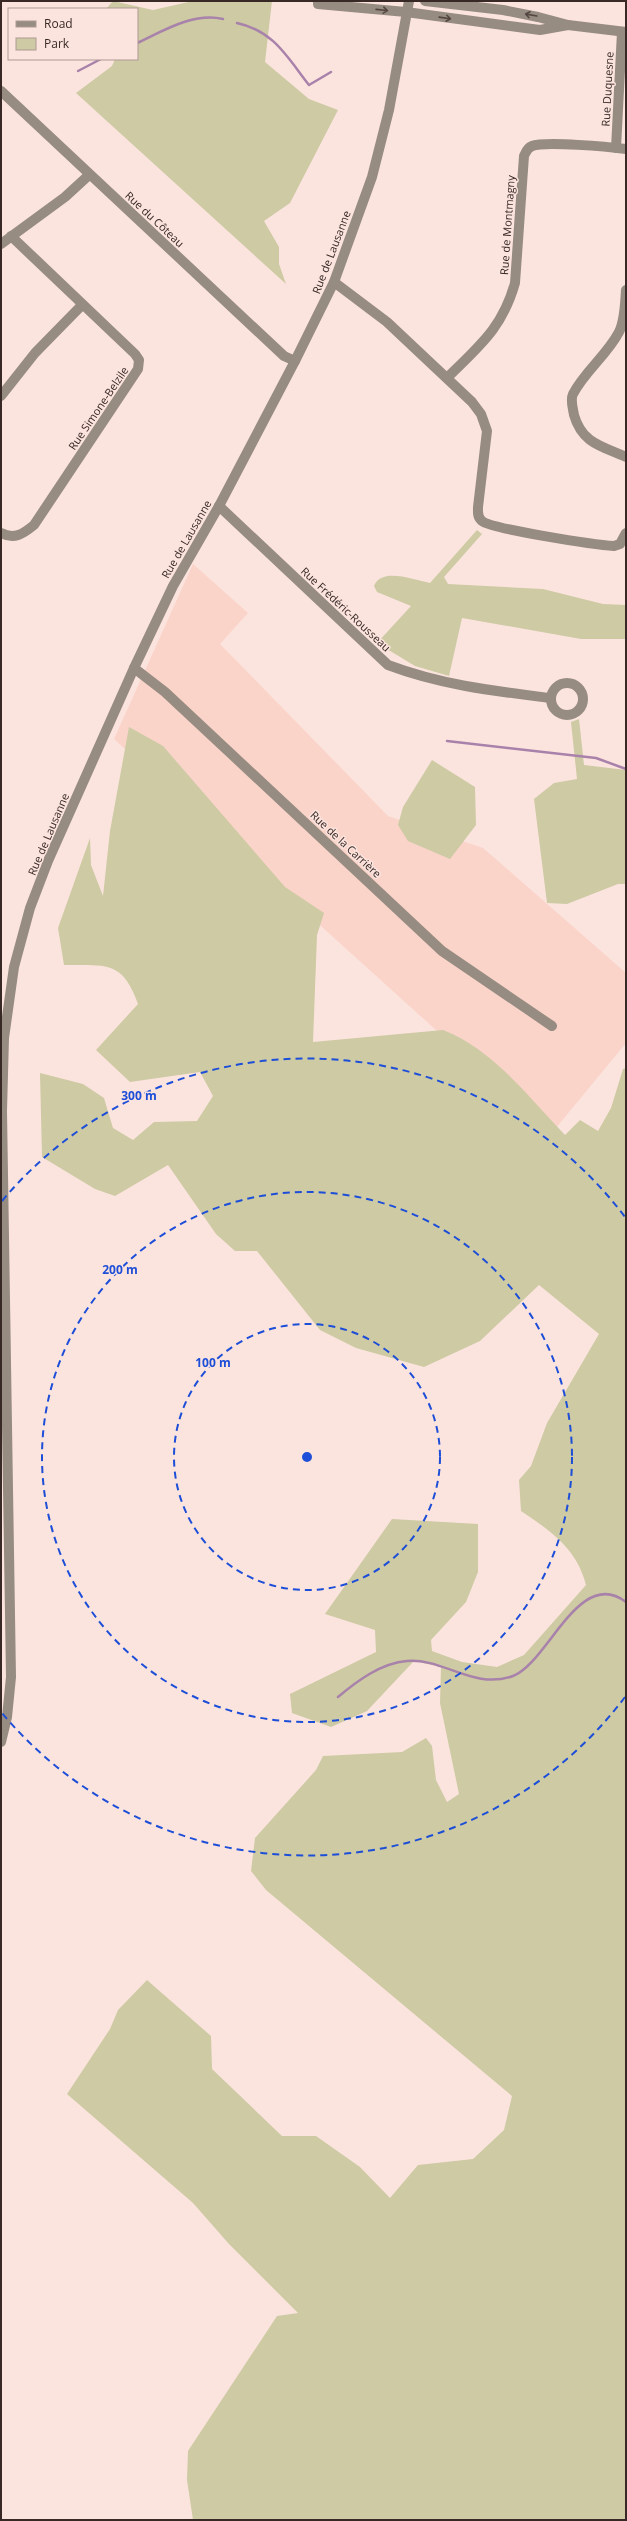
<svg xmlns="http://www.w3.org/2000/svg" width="627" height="2521" viewBox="0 0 627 2521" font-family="'Open Sans',sans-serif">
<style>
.built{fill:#fad3c9}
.green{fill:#cdcaa4}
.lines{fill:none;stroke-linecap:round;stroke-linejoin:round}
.stream{stroke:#a882aa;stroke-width:2.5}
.minor{stroke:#978c81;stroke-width:10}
.oneway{stroke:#544741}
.ring{fill:none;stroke:#1d4ed8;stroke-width:2;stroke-dasharray:7 5}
.labels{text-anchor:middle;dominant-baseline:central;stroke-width:3;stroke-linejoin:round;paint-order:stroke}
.street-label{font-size:11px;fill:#382926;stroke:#fce4de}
.centre{fill:#1d4ed8;stroke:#fce4de;stroke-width:2}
.ring-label{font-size:12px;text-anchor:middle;font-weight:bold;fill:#1d4ed8;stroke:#fce4de;stroke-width:3;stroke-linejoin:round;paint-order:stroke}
</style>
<rect width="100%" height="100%" fill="#fce4de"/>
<!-- built -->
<path class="built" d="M193,564L248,613L220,644L388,816L483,848L626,973V1043L551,1134L114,739Z"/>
<!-- green -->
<g class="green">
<path d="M113,1L153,10L193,1H272L265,62L309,99L338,110L290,203L264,221L279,247V264L286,284L76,93L112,66L115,59H137V9H106Z"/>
<path d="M477,530L482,534L444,577L448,584L543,589L603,604L626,605V639H581L462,618L449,676L415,666L377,643L411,606L377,592L374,586C382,567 413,580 430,583Z"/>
<path d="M579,719L584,765L626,770V884H618L567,904L547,903L534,799L554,783L577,779L571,722Z"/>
<path d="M129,727L163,746L285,887L324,913L317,935L313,1042L443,1030C494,1050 528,1097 565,1135L580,1120L598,1131L611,1108L623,1069L626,1068V2520H193L187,2480L188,2451L277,2316L298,2313L229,2244L193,2203L67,2094L110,2029L118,2010L147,1980L211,2036L212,2069L282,2136H316L360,2167L390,2198L418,2165L473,2159L504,2130L512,2096L266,1890L251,1871L255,1838L316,1770L323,1756L402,1752L426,1738L432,1746L436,1780L447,1802L459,1794L440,1703L441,1667L414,1661L367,1711L331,1727L292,1713L290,1694L376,1652L375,1630L325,1614L392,1519L478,1524V1572L466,1602L431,1640L432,1651L462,1662L497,1667L524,1655L586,1585C577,1549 551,1531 521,1511L519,1480L531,1466L547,1423L599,1334L539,1285L480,1341L424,1367L356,1348L320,1330L257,1251H235L216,1234L168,1165L115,1196L95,1189L42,1157L40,1073L83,1084L104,1098L113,1128L133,1140L154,1122L197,1121L213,1096L200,1072L130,1082L96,1050L138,1004C122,959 105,966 64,965L58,928L90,838L91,865L103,896L110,831Z"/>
<path d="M432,760L475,787L476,825L450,859L408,841L398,825L403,807Z"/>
</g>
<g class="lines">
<!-- stream -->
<g class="stream">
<path d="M237,23C274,31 287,57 309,85L331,72"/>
<path d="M137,43C163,31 193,12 223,19"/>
<path d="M78,71L101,59"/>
<path d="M447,741L596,758L626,769"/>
<path d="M338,1697C357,1681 381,1663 407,1661C444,1658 473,1690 513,1676C548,1663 579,1566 626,1602"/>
</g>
<!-- minor -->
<g class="minor">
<path d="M318,1V4L406,12L540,30L568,25"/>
<path d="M425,1L503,10L538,17L568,25L626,32"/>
<path d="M1,91L284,356L295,361"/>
<path d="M616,148L622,32"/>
<path d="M1,244L65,197L89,175"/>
<path d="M334,282L387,322L472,402L481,414L487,431L478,507C478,512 477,517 482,521C491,529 596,545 614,546L620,544L626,533"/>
<path d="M626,290C625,303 625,320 619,332C607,355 585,371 573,394C570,400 573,408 574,415C582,443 601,446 626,457"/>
<path d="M447,378C479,346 502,329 515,283L524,156C526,152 527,148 532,146C545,141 610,147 626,149"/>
<path d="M1,396L35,353L82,305"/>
<path d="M219,506L388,665C441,685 494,691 550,698"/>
<path d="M1,533C14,540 23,534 34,525L138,369L139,360L135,354L11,236"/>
<path d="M134,668L165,692L442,951L552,1026"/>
<circle cx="567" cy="699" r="16"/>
<path d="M1,1742L7,1717L11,1677L2,1111L4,1038L14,967L30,908L48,861L134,668L173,586L219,506L295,361L334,282L372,177L389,110L409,1"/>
</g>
</g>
<!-- one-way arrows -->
<defs><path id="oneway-shaft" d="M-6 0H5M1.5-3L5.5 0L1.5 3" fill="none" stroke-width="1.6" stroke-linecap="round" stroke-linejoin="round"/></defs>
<g class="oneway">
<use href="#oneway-shaft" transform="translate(382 10) rotate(6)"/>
<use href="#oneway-shaft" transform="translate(531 15) rotate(-170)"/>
<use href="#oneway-shaft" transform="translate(445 18) rotate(8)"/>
</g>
<!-- distance rings -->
<g class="ring">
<circle cx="307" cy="1457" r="133"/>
<circle cx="307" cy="1457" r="265"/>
<path d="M625 1697A398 398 0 0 1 2 1713M2 1201A398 398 0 0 1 625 1217"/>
</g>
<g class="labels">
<!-- street labels -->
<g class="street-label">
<text transform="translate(607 89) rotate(-87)">Rue Duquesne</text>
<text transform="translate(155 219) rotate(43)">Rue du Côteau</text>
<text transform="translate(507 225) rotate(-86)">Rue de Montmagny</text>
<text transform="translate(331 252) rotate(-69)">Rue de Lausanne</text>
<text transform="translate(98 408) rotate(-56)">Rue Simone-Belzile</text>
<text transform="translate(186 539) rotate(-60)">Rue de Lausanne</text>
<text transform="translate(346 609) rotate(43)">Rue Frédéric-Rousseau</text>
<text transform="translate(48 834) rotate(-67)">Rue de Lausanne</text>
<text transform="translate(346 844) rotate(43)">Rue de la Carrière</text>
</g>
</g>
<circle cx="307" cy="1457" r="6" class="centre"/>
<g class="ring-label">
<text x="139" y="1100">300 m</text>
<text x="120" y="1274">200 m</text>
<text x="213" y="1367">100 m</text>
</g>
<!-- border -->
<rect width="627" height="2521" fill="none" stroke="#382926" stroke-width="4"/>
<!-- legend -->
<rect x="8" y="8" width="130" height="52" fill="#fce4de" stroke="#ae9994"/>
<rect x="16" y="21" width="20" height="6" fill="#978c81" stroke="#ae9994"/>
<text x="44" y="28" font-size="12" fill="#382926">Road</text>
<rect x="16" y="38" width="20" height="12" fill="#cdcaa4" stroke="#ae9994"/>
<text x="44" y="48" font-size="12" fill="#382926">Park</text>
</svg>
